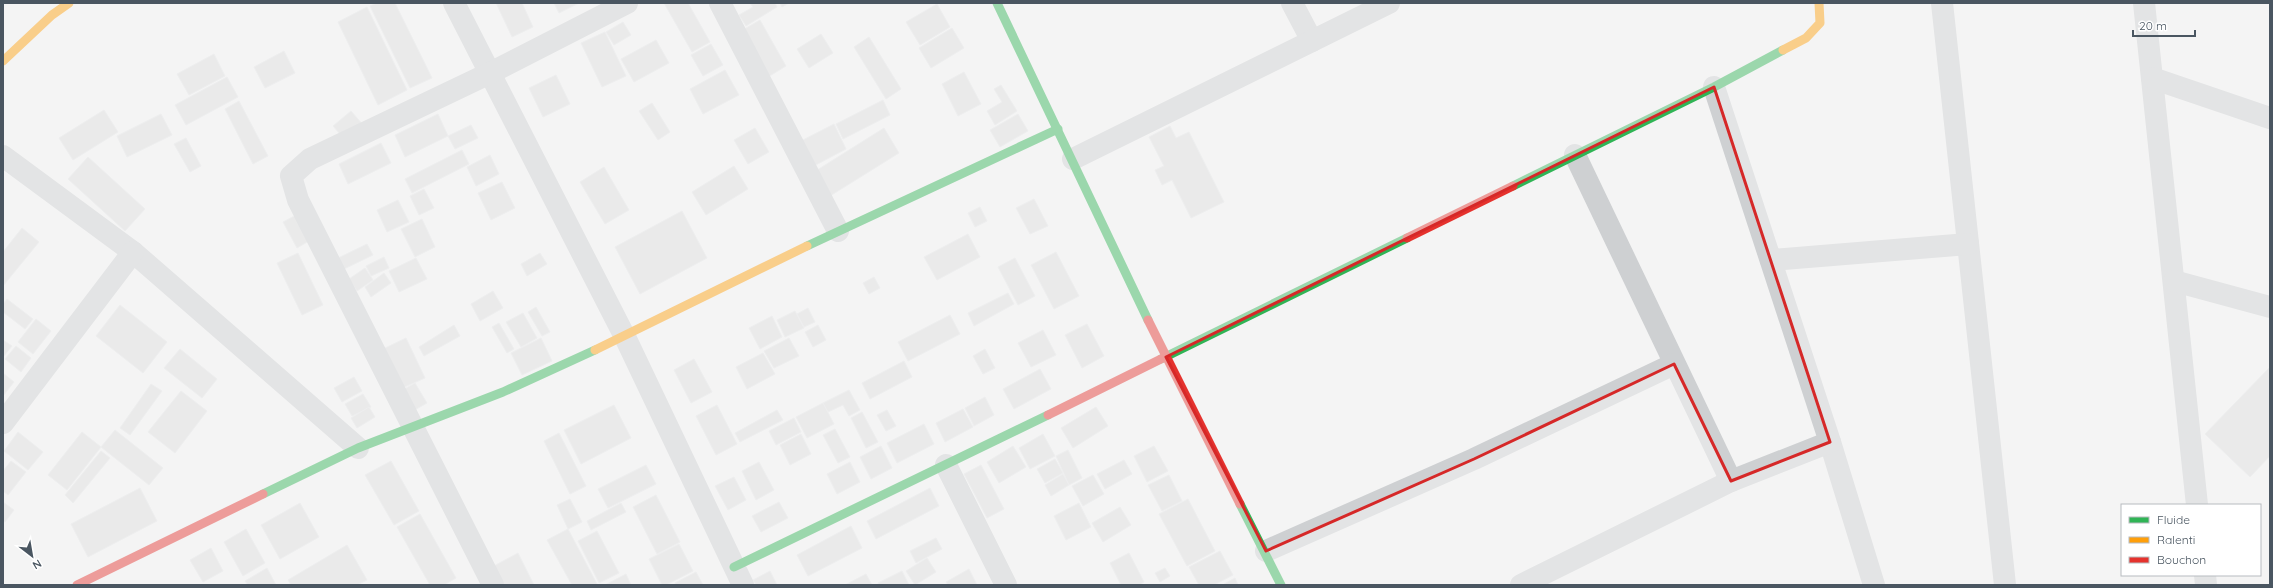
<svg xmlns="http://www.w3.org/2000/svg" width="2273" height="588" viewBox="0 0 2273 588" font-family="Quicksand,sans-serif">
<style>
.building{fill:#ddddde;stroke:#e5e6e7}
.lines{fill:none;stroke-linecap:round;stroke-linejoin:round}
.street{stroke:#ced0d2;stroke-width:22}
.fast{stroke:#30b455;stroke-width:9}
.slow{stroke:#ff9f0a;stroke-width:9}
.jam{stroke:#e5322d;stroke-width:9}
.marked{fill:none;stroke:#d62828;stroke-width:3;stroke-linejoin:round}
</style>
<rect width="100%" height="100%" fill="#f4f4f4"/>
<!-- building -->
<g class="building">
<path d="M377,3H395L432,78L410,88L370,6Z"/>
<path d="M496,3H522L533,27L512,37Z"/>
<path d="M554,3H579L559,13Z"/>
<path d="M664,3H688L710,42L692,52Z"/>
<path d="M750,3H775L777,7L746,26L739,15L753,7Z"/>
<path d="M780,3H789L782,7Z"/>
<path d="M937,4L950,27L920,45L906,22Z"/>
<path d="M367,7L407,90L378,105L338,22Z"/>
<path d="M760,20L786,66L768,77L741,31Z"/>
<path d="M623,22L631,35L614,45L606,32Z"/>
<path d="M952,28L964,48L931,68L919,48Z"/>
<path d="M605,32L626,76L602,87L581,43Z"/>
<path d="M821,34L833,53L809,68L797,49Z"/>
<path d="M869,37L901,89L886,99L854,47Z"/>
<path d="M656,40L669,63L634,82L621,59Z"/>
<path d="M711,44L723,65L703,76L691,55Z"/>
<path d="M284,51L295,73L265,88L254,67Z"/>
<path d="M214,54L225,76L189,95L177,74Z"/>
<path d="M725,70L739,95L703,114L690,89Z"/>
<path d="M964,72L981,104L958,116L942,84Z"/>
<path d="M556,75L570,104L543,117L529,88Z"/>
<path d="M227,77L238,97L186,125L175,105Z"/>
<path d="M1001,85L1017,111L995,125L987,111L1002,102L994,89Z"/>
<path d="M883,100L890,115L843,139L836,124Z"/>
<path d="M239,101L268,156L253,164L225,109Z"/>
<path d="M652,103L670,132L658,140L639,111Z"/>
<path d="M104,110L118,132L73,160L59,138Z"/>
<path d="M351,111L364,126L346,141L333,126Z"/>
<path d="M161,114L172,135L127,157L117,136Z"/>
<path d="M438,114L448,136L405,157L395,135Z"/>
<path d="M1018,114L1028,131L1000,147L990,130Z"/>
<path d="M834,124L846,149L812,167L799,142Z"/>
<path d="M471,125L478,138L455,149L448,136Z"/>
<path d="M1170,126L1176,138L1189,132L1224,202L1191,218L1172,180L1162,185L1155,170L1164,166L1149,137Z"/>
<path d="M755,128L769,152L748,164L734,140Z"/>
<path d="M884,128L899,153L830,196L814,172Z"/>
<path d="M186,138L201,166L190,172L174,144Z"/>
<path d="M381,143L391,163L348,184L339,164Z"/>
<path d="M462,150L469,164L412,193L405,179Z"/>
<path d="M490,155L499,174L476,186L467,167Z"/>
<path d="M88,157L145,209L125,231L68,179Z"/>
<path d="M734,166L748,189L706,215L692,192Z"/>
<path d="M604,167L629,210L605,224L580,182Z"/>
<path d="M502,182L515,208L491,220L478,193Z"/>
<path d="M424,189L434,208L419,215L410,196Z"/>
<path d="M1034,199L1048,226L1030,234L1016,208Z"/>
<path d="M398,200L409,222L387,232L377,210Z"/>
<path d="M980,207L987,221L975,227L968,213Z"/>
<path d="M682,211L707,258L640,294L615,247Z"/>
<path d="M300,213L314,238L297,248L283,222Z"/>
<path d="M422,219L435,247L415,257L401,229Z"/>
<path d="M22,228L39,242L3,286V252Z"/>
<path d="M968,234L980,257L937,280L924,257Z"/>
<path d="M367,244L373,255L342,270L336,259Z"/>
<path d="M1056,252L1079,296L1054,309L1031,265Z"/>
<path d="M298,253L323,305L302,315L277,263Z"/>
<path d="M540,253L547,264L527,276L521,264Z"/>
<path d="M384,257L389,268L371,276L366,266Z"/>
<path d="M416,258L427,279L399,292L389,271Z"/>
<path d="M1015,258L1035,296L1018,305L998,267Z"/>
<path d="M365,268L373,280L357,291L349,279Z"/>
<path d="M384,273L391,283L371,297L365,287Z"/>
<path d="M874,277L880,288L869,294L863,283Z"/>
<path d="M493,291L503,308L480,321L471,304Z"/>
<path d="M1008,293L1014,304L974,326L968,313Z"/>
<path d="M7,299L33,319L25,329L3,312V304Z"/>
<path d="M120,305L167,342L143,373L96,336Z"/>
<path d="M536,307L550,332L542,336L528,312Z"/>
<path d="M808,308L815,322L804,327L797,314Z"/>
<path d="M795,311L804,328L785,337L777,320Z"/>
<path d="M523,313L537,338L521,347L506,322Z"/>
<path d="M950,315L960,334L908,361L898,342Z"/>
<path d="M772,316L782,337L760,349L749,328Z"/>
<path d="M36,319L51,331L33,354L18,342Z"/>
<path d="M499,323L514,349L507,353L492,327Z"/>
<path d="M1087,324L1104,356L1082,368L1065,335Z"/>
<path d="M454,325L460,336L424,356L419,347Z"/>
<path d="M818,325L826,340L813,347L805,332Z"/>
<path d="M1043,330L1056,355L1031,367L1018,343Z"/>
<path d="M406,338L425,378L400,389L381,350Z"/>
<path d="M541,338L552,361L522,375L511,353Z"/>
<path d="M789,338L799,356L774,368L764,351Z"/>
<path d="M3,340L12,346L3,357Z"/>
<path d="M16,346L31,358L21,372L5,359Z"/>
<path d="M180,349L217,379L202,398L164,368Z"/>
<path d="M985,349L995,368L983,374L973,356Z"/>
<path d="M763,353L775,374L747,389L736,367Z"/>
<path d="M694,359L712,392L691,403L674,370Z"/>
<path d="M904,361L912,377L870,399L862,383Z"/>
<path d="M2270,367V456L2250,477L2205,434Z"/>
<path d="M1040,369L1051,389L1014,409L1003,389Z"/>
<path d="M3,373L14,382L3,396Z"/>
<path d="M354,377L362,391L342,402L334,388Z"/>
<path d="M415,383L427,403L413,411L401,391Z"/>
<path d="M151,384L162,391L130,435L120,428Z"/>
<path d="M849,390L860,410L849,416L843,405L828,412L823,403Z"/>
<path d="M181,391L207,411L175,453L148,432Z"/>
<path d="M363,394L371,407L352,416L345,404Z"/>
<path d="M985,397L994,415L974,426L965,408Z"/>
<path d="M823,403L834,424L807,438L796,417Z"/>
<path d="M614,405L631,438L581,464L564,430Z"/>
<path d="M717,405L737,444L716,455L696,416Z"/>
<path d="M369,407L375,417L357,428L351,418Z"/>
<path d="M1096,407L1108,426L1073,448L1061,428Z"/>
<path d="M963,409L973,427L945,442L936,423Z"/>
<path d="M777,410L783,420L740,442L735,433Z"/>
<path d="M887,410L896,426L886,431L877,415Z"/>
<path d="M862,412L878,442L866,448L851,418Z"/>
<path d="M794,418L801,432L776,445L769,431Z"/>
<path d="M924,424L934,444L897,463L887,443Z"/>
<path d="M835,429L850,457L838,463L823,435Z"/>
<path d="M115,430L163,468L149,485L101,447Z"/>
<path d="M18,432L43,452L28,470L4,451Z"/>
<path d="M82,432L101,447L67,490L48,475Z"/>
<path d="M559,433L586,486L570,494L544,441Z"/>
<path d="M801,434L811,454L790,465L780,445Z"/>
<path d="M1043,434L1055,456L1030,469L1019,448Z"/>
<path d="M881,446L892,468L871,479L860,457Z"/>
<path d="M1013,446L1026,467L999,483L987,462Z"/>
<path d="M1154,446L1168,471L1147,482L1134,456Z"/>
<path d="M1068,450L1082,478L1069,485L1056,456Z"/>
<path d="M101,451L110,458L73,503L65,495Z"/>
<path d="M1055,459L1063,473L1045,483L1037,469Z"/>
<path d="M1124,460L1132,474L1105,489L1097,474Z"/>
<path d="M11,461L26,472L8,495L3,491V471Z"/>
<path d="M391,461L419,511L394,525L365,475Z"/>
<path d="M759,462L774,490L756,500L742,471Z"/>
<path d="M850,462L860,482L837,494L827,474Z"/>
<path d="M646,465L656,484L608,508L598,489Z"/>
<path d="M981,465L1004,509L987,518L964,474Z"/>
<path d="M1063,474L1069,485L1051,496L1045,485Z"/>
<path d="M1093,475L1104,494L1083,506L1072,486Z"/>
<path d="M1169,475L1182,501L1162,511L1148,485Z"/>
<path d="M734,477L746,500L728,510L715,486Z"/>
<path d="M140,488L157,521L88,557L71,524Z"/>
<path d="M930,488L939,506L876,539L867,521Z"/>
<path d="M656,495L680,542L657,554L633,507Z"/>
<path d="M570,499L582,522L568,529L557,505Z"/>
<path d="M1188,499L1215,551L1187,566L1159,514Z"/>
<path d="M3,502L14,510L5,522L3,521Z"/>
<path d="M779,502L788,518L761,532L752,516Z"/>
<path d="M300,503L319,537L280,559L261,525Z"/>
<path d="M621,503L626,512L591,530L587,521Z"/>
<path d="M1079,503L1091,527L1066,540L1054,516Z"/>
<path d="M1120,507L1131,525L1103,542L1092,523Z"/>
<path d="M420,514L456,578L444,585H430L397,527Z"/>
<path d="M851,526L862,548L808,576L797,555Z"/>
<path d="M246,529L265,563L243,576L224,542Z"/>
<path d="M568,529L597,584L595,585H572L547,540Z"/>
<path d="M597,531L619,573L599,583L578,541Z"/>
<path d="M936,538L942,549L916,563L910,551Z"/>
<path d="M679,544L693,571L666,585H662L649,559Z"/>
<path d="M347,545L367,580L357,585H291L288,580Z"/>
<path d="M211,548L223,571L203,582L190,560Z"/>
<path d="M1220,551L1233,575L1214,585H1199L1189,567Z"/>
<path d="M518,553L534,585H501L492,567Z"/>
<path d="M1129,553L1144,582L1139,585H1121L1110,563Z"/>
<path d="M927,558L936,572L915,585L906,571Z"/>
<path d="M267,568L276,585H248L245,581Z"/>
<path d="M1165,568L1170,576L1160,582L1155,573Z"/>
<path d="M969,569L977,585H948L946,582Z"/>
<path d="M770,571L777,585H756L753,580Z"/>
<path d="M902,571L909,585H879L878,583Z"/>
<path d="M696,572L703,585H676L675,583Z"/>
<path d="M626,574L631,585H605Z"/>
<path d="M866,574L872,585H845Z"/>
<path d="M1235,578L1238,585H1225L1224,584Z"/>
</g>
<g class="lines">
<!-- street -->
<g class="street">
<path d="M454,3L625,337L743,585"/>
<path d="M720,3L838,231"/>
<path d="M1292,3L1312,41"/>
<path d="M1942,3L2005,585"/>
<path d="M2144,3L2197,505"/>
<path d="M2152,78L2270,118"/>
<path d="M1714,87L1830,442L1874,585"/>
<path d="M1575,155L1731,481"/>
<path d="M3,156L133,252L358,448"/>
<path d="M1073,159L1389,3"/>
<path d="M1771,260L1968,244"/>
<path d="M2174,281L2270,307"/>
<path d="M3,423L133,252"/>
<path d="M946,465L1006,585"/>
<path d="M1266,551L1474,459L1674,364"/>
<path d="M2205,575L2206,585"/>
<path d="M493,585L298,200L291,176L310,159L490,73L627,3"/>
<path d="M1521,585L1731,481L1830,442"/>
</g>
<!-- fast -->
<g class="fast">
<path d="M997,3L1148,320"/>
<path d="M1513,186L1714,87L1783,50"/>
<path d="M807,246L1058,129"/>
<path d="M1161,359L1407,238"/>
<path d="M263,494L358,448L503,392L595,350"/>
<path d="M1240,504L1281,585"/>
<path d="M734,567L1048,415"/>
</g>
<!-- slow -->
<g class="slow">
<path d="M1783,50L1806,38L1820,23L1819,3"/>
<path d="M3,61L52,15L69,3"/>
<path d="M595,350L807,246"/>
</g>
<!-- jam -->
<g class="jam">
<path d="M1407,238L1513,186"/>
<path d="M1148,320L1240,504"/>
<path d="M1048,415L1161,359"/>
<path d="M77,585L263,494"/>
</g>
</g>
<!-- marked area -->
<path d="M0 0H2273V588H0ZM1714,87L1830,442L1731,481L1674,364L1474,459L1266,551L1166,357Z" fill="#f4f4f4" fill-opacity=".55" fill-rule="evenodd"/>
<path class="marked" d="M1714,87L1830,442L1731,481L1674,364L1474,459L1266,551L1166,357Z"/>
<!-- border -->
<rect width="2273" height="588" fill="none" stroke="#4a5661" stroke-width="8"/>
<!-- legend -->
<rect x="2121" y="504" width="140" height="72" fill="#ffffff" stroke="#b7bbc0"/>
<rect x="2129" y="517" width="20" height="6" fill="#30b455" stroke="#b7bbc0"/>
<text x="2157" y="524" font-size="12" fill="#4a5661">Fluide</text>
<rect x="2129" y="537" width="20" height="6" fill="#ff9f0a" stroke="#b7bbc0"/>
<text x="2157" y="544" font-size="12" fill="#4a5661">Ralenti</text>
<rect x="2129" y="557" width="20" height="6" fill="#e5322d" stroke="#b7bbc0"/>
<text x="2157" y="564" font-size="12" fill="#4a5661">Bouchon</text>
<!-- north arrow -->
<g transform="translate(32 556) rotate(149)" stroke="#ffffff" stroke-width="3" paint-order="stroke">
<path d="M0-3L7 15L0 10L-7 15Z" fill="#4a5661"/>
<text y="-6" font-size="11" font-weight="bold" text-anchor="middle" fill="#4a5661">N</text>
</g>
<!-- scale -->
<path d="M2133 30v6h62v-6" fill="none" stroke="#4a5661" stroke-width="2"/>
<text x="2139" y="30" font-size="12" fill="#4a5661" stroke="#ffffff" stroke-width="3" paint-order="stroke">20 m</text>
</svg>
